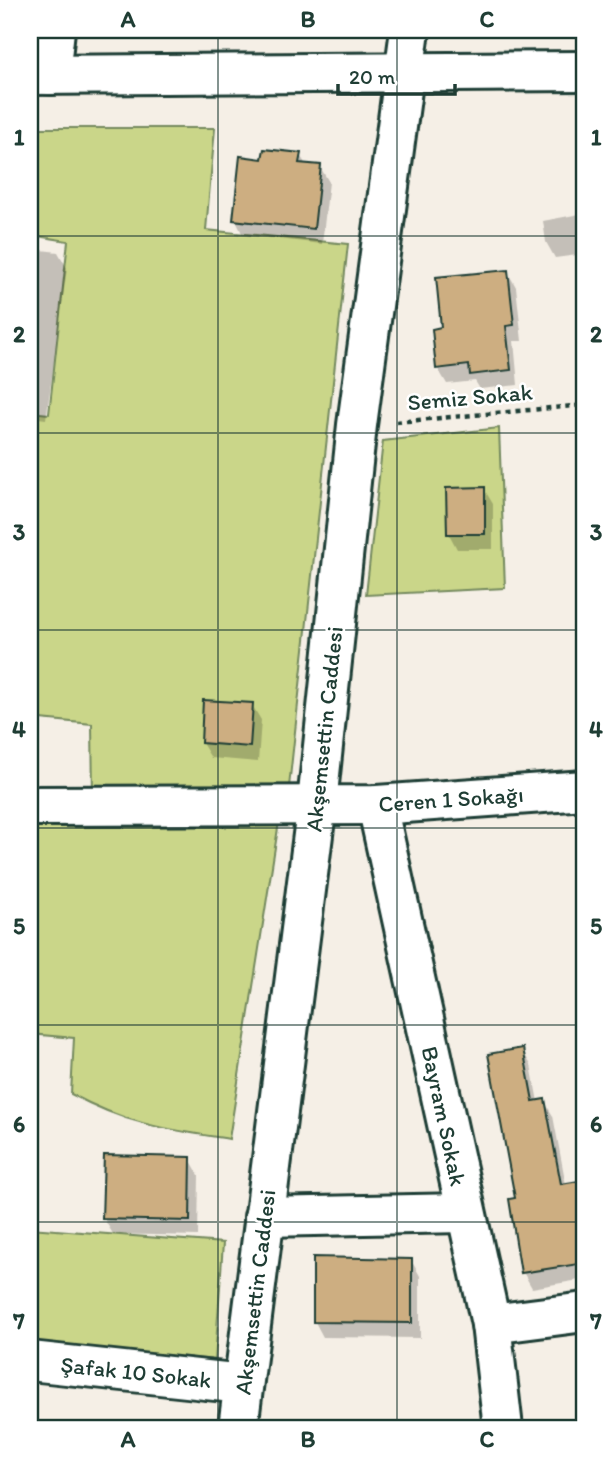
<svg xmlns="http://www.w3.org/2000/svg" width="615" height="1458" viewBox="0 0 615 1458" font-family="Itim,sans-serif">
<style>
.green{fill:#cad689;stroke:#748a5e;stroke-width:2}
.shadow{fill:#0003}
.building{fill:#cdae81;stroke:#1f3d34;stroke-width:2}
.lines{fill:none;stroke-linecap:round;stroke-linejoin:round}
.street-casing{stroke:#1f3d34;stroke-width:44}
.secondary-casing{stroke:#1f3d34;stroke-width:44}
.path{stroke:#1f3d34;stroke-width:4.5;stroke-dasharray:5 5;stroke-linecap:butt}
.street{stroke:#fff;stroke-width:38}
.secondary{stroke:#fff;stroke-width:38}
.grid{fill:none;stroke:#1f3d34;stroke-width:2;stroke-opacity:0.55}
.labels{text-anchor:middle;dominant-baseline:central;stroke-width:5;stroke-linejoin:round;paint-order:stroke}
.street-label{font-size:23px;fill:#1f3d34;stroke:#fff}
.neatline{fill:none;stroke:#1f3d34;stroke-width:2.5}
.grid-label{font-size:23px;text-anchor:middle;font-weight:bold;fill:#1f3d34}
</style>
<rect width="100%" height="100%" fill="#f5efe6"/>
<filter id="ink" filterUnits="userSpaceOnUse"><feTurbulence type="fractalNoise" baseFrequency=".0143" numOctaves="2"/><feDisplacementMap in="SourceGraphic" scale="14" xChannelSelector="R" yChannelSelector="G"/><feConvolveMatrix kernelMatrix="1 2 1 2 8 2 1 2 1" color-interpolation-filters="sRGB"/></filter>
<g filter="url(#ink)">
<!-- green -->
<g class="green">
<path d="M30,128H215L206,230L348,244L288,796H93L92,724L30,718V412L49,414L68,241L30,235Z"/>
<path d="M499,428L505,588L366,595L383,441Z"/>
<path d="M281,809L229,1139C165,1129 129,1125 71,1094L74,1038L30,1034V812Z"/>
<path d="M30,1228L223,1243L215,1360L30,1342Z"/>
</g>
<!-- shadow -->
<g class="shadow">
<path d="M300,155L306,165L320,167L329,182L322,244L243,235L235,219L264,161Z"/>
<path d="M585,213V254L555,258L546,242L543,221Z"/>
<path d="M30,242L37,243L41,250L58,252L67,268L46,419L30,417Z"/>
<path d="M507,271L516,287L522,341H514L518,385L480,389L475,381L447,384L438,369L443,329Z"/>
<path d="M484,489L493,504V549H457L449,534Z"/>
<path d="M252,705L261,720L258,762L211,758L202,743Z"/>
<path d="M522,1050L531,1065L538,1102L544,1101L553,1116L566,1185L585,1182V1279L532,1288L523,1272L517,1199Z"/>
<path d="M190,1159L199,1175L198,1236L113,1234L104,1219Z"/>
<path d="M411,1260L420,1276V1338L323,1337L315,1322Z"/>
</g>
<!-- building -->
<g class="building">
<path d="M264,149L301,153L299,163L321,165L314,229L233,220L240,156L262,159Z"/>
<path d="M508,270L514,325L506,326L511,370L470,375L469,365L436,369L432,329L441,327L436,277Z"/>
<path d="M485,487V534H447L446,488Z"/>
<path d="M203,700L253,703L250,747L201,743Z"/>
<path d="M523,1048L533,1101L545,1099L561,1184L585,1180V1263L521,1273L509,1199L515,1198L488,1054Z"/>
<path d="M104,1155L191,1157L190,1221L102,1219Z"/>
<path d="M313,1257L412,1259V1323L313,1322Z"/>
</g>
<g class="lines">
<defs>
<g id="street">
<path d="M50,75L55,30"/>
<path d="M377,805L491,1324L503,1428"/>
<path d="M30,806L377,805L585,790"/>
<path d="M264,1217L464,1213"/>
<path d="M491,1324L585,1312"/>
<path d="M30,1361L243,1384"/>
</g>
<g id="secondary">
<path d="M30,75L585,71"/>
<path d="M238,1428L317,803L357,425L410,30"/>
</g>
</defs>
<!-- street casing -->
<use href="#street" class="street-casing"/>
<!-- secondary casing -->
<use href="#secondary" class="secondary-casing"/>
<!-- path -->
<path class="path" d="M396,422L585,405"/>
<!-- street -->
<use href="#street" class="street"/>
<!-- secondary -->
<use href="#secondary" class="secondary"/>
</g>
</g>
<!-- grid -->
<path class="grid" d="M218,30V1428M397,30V1428M30,236H585M30,433H585M30,630H585M30,828H585M30,1025H585M30,1222H585"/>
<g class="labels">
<!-- street labels -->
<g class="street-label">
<text transform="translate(470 397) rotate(-5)">Semiz Sokak</text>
<text transform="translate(324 729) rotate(-84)">Akşemsettin Caddesi</text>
<text transform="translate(451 799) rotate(-4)">Ceren 1 Sokağı</text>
<text transform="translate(444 1116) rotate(78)">Bayram Sokak</text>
<text transform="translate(255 1292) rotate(-83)">Akşemsettin Caddesi</text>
<text transform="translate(136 1372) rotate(6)">Şafak 10 Sokak</text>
</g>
</g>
<!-- margin -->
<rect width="615" height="1458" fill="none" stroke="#fff" stroke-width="77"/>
<!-- scale -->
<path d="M338 84v10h117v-10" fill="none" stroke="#1f3d34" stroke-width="3.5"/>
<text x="349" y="84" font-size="21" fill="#1f3d34" stroke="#ffffff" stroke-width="5" paint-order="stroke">20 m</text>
<rect x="38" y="38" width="538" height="1382" class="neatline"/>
<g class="grid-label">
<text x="128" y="27">A</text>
<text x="308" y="27">B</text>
<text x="487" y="27">C</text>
<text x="19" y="145">1</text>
<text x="596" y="145">1</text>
<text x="19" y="342">2</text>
<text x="596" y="342">2</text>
<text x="19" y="540">3</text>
<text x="596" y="540">3</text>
<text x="19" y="737">4</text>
<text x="596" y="737">4</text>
<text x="19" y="934">5</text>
<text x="596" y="934">5</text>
<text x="19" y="1132">6</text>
<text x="596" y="1132">6</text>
<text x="19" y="1329">7</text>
<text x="596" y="1329">7</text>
<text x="128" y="1447">A</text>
<text x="308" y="1447">B</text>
<text x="487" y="1447">C</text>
</g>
</svg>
